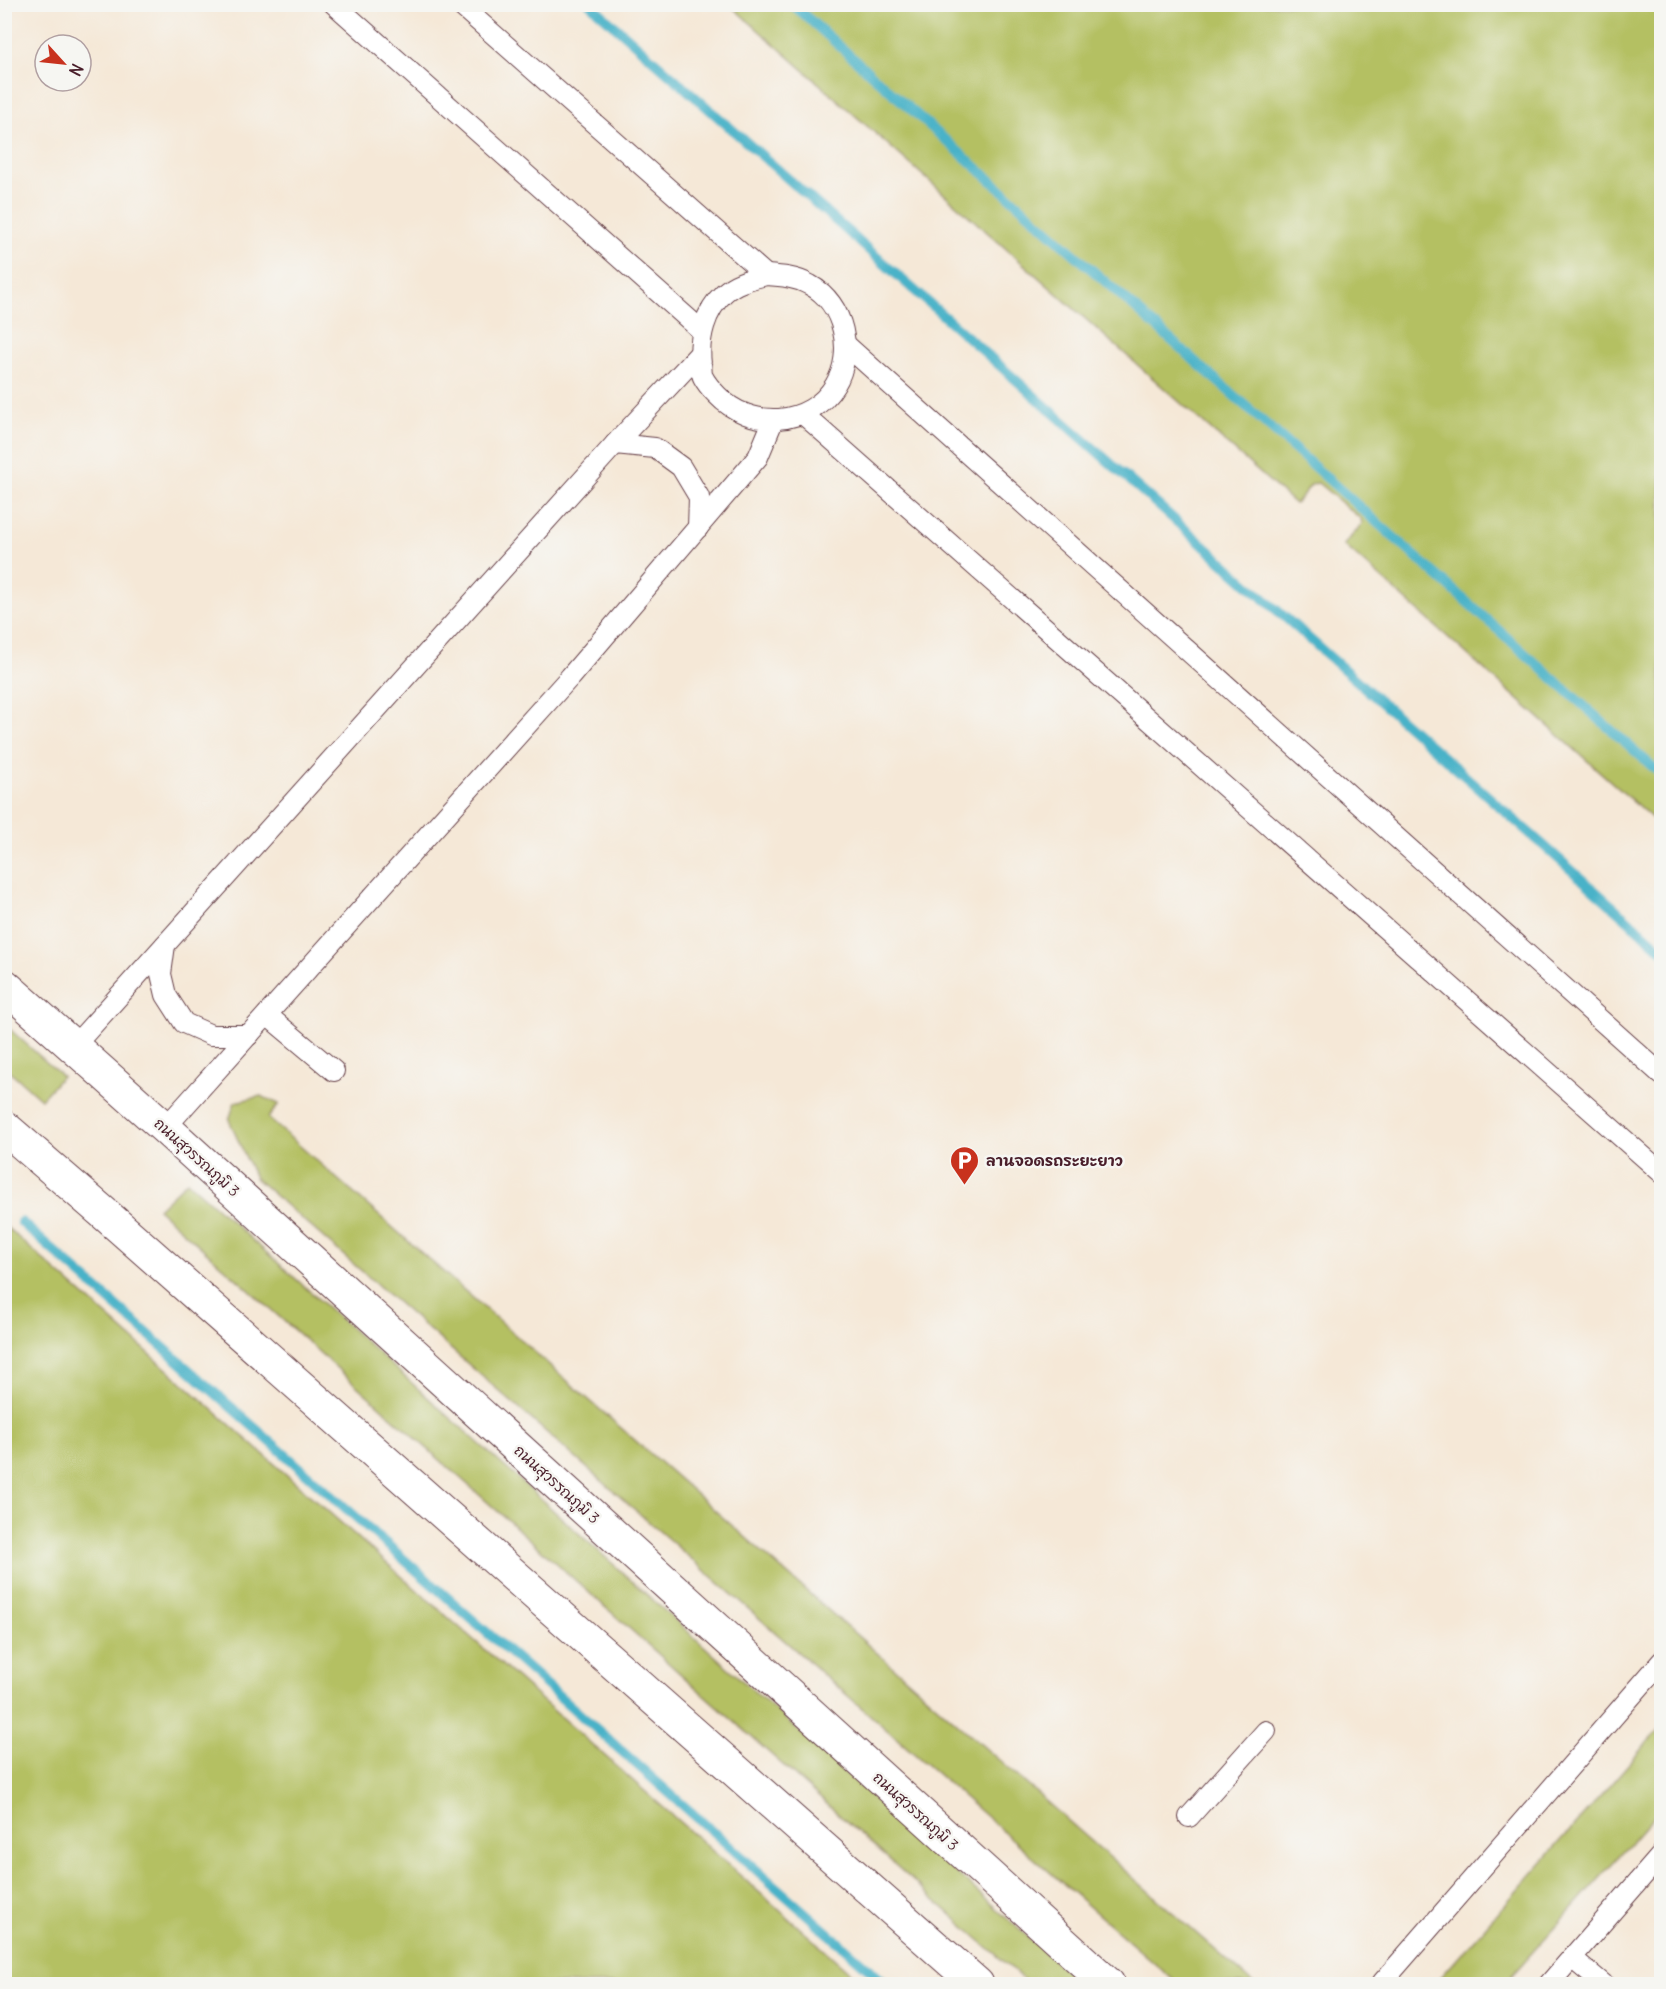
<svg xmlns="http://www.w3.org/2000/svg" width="1666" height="1989" viewBox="0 0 1666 1989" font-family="Delius,'Playpen Sans Thai',sans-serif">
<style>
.green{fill:#b4c062;stroke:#7f7046;stroke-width:1.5}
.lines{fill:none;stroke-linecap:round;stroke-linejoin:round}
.stream{stroke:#4ab2c8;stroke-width:10}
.lane-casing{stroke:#643d45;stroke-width:22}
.street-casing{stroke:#643d45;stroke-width:35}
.lane{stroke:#fff;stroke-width:20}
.street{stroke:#fff;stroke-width:33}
.labels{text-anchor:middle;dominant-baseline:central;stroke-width:5;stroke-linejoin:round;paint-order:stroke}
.street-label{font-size:15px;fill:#4a1f2b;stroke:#f6f6f2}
.poi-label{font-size:15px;font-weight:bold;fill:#4a1f2b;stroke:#f6f6f2;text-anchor:start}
</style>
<rect width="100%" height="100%" fill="#f6f6f2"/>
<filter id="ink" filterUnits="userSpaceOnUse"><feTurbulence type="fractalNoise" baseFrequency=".0167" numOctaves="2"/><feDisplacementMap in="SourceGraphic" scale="12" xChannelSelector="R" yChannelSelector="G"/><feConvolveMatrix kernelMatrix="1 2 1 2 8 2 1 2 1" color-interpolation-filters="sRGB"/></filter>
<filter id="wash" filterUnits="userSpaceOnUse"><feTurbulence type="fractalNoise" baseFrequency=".008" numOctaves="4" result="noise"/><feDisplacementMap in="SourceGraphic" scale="24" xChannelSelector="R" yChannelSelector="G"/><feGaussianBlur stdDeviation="1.35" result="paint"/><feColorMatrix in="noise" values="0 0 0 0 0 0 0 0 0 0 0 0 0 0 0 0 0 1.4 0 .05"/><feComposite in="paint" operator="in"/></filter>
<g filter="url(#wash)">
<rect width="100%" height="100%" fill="#f5e8d7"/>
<!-- green -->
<g class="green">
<path d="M730,5H1661V826L1344,545L1362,524L1361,519L1318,483L1312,484L1295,504Z"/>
<path d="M5,1025L62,1076L41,1099L5,1067Z"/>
<path d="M261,1096L279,1104L268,1118L1254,1984H1178L255,1178L229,1120L235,1102Z"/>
<path d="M187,1181L1080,1984H1029L158,1209Z"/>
<path d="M4,1225L863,1984H5Z"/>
<path d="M1661,1727V1809L1504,1984H1435Z"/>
</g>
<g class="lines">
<!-- stream -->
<g class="stream">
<path d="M590,4L1662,950"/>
<path d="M792,4L1662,775"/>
<path d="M21,1222L886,1984"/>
</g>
</g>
</g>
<g filter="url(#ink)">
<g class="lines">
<defs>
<g id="lane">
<path d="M334,4L702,331"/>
<path d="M459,4L766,275"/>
<path d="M766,275C781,276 796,277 810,285C844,303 855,353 835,385C810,427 750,430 717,395C713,391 706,383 703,377C701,374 702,368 701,364C698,338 705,311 724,293C736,282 751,279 766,275Z"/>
<path d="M845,344L1662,1075"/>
<path d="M803,414L1662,1173"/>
<path d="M615,444L655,448L681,467L699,497L698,528"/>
<path d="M165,945L161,974L166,995L184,1023L211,1035H249"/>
<path d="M267,1015L334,1071"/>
<path d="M74,1046L615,444L700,353"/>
<path d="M165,1128L570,677L758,457L773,421"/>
<path d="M1189,1817L1266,1731"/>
<path d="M1572,1958L1603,1984"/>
<path d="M1381,1984L1662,1661"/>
<path d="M1549,1984L1662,1854"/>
</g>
<g id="street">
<path d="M4,985L165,1128L1108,1984"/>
<path d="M4,1127L106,1215L977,1984"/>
</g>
</defs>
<!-- lane casing -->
<use href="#lane" class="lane-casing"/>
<!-- street casing -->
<use href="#street" class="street-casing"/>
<!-- lane -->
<use href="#lane" class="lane"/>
<!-- street -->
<use href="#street" class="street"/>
</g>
</g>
<!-- icons -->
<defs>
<symbol id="parking-pin" viewBox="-11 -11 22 30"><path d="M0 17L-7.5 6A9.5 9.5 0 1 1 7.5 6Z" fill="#c8321e" stroke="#f6f6f2"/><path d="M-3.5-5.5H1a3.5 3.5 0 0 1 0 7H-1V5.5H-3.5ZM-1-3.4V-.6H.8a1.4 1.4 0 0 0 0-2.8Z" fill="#fff"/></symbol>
</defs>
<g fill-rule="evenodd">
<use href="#parking-pin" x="948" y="1144" width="33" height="45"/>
</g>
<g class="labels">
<!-- street labels -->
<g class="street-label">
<text transform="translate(197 1157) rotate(42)">ถนนสุวรรณภูมิ 3</text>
<text transform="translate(557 1484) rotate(42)">ถนนสุวรรณภูมิ 3</text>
<text transform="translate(916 1811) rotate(42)">ถนนสุวรรณภูมิ 3</text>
</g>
<!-- poi labels -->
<g class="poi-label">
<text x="986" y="1160">ลานจอดรถระยะยาว</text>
</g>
</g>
<!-- margin -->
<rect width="1666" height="1989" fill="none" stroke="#f6f6f2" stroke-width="24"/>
<!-- north arrow -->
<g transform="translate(63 63) rotate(117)"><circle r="28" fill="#f6f6f2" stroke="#b1a0a2" stroke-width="1.5"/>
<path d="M0-4.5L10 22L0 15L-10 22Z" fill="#c8321e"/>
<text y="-9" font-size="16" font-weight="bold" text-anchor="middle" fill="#4a1f2b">N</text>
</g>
</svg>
